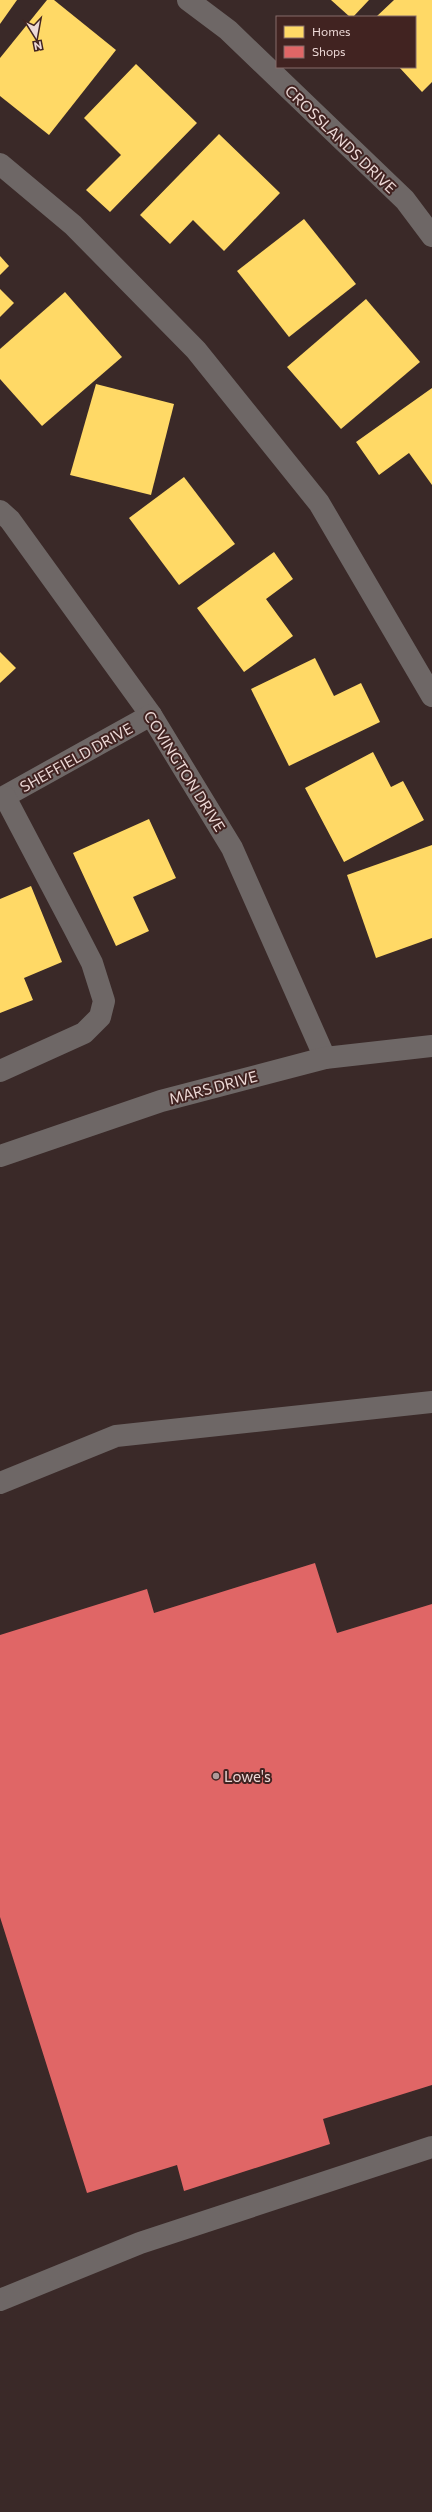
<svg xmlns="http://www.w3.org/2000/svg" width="432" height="2512" viewBox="0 0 432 2512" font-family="Commissioner,sans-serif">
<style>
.homes{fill:#ffd966}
.shops{fill:#e06666}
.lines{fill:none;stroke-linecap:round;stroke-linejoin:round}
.minor{stroke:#6e6766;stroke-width:22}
.poi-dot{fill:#ae9b9a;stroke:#412321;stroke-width:1.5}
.labels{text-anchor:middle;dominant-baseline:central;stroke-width:4;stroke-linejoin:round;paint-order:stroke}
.street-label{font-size:15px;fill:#edd9d7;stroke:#412321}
.poi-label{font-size:15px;fill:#edd9d7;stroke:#412321;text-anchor:start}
</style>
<rect width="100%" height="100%" fill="#3a2928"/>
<!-- homes -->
<g class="homes">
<path d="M0,0H17L0,24Z"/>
<path d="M47,0H54L116,50L49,135L0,96V58Z"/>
<path d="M331,0H369L353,17H350Z"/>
<path d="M394,0H432V82L422,92L399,67H415V17H376Z"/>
<path d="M136,64L197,123L110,212L86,190L121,155L84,118Z"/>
<path d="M219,134L280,193L224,251L193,220L170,244L140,215Z"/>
<path d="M304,219L356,284L289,337L237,271Z"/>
<path d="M0,256L9,266L0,275Z"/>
<path d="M0,289L14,303L0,317Z"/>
<path d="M65,292L122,357L42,426L0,379V349Z"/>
<path d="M366,299L420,362L341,429L287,367Z"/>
<path d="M96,384L174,404L151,495L70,475Z"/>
<path d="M432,388V485L409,453L379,475L356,442Z"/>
<path d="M184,477L235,544L179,585L129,518Z"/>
<path d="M274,552L293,579L266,599L293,636L244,672L197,608Z"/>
<path d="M0,652L16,668L0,683Z"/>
<path d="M315,658L334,696L361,683L380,722L289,766L251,689Z"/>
<path d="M373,752L391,787L403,781L424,820L344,862L305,788Z"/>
<path d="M149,819L176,878L133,897L149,931L116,946L73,853Z"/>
<path d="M432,845V938L376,958L347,875Z"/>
<path d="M31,886L62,962L24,978L33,1000L0,1013V899Z"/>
</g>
<!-- shops -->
<path class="shops" d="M315,1563L337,1633L432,1604V2085L323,2119L330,2144L184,2191L177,2165L87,2193L0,1917V1635L147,1589L154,1613Z"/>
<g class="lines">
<!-- minor -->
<g class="minor">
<path d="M188,0L228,30L405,200L432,236"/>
<path d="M0,164L73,225L196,350L319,503L432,696"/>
<path d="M0,511L10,520L151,715L232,848L325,1058"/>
<path d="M0,799L151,715"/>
<path d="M0,1071L84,1033L100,1017L104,1001L92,963L75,930L5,797"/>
<path d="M0,1156L161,1101L325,1058L432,1046"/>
<path d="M0,1483L116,1436L432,1402"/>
<path d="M0,2300L140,2243L432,2147"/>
</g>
</g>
<!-- markers -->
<circle class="poi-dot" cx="216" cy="1776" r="4"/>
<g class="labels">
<!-- street labels -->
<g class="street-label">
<text transform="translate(341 139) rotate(44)">CROSSLANDS DRIVE</text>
<text transform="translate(76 757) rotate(-29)">SHEFFIELD DRIVE</text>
<text transform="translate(185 771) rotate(58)">COVINGTON DRIVE</text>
<text transform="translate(213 1087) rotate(-15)">MARS DRIVE</text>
</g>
<!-- poi labels -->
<g class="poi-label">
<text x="224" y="1776">Lowe's</text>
</g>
</g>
<!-- legend -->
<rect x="276" y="16" width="140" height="52" fill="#412321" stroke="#866c6a"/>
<rect x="284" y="26" width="20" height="12" fill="#ffd966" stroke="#866c6a"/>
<text x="312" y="36" font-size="12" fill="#edd9d7">Homes</text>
<rect x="284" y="46" width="20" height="12" fill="#e06666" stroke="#866c6a"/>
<text x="312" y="56" font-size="12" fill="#edd9d7">Shops</text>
<!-- north arrow -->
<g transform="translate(36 36) rotate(169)" stroke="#412321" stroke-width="3" paint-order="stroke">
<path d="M0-3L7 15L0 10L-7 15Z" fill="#edd9d7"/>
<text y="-6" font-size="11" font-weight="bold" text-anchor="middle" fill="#edd9d7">N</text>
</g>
</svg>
